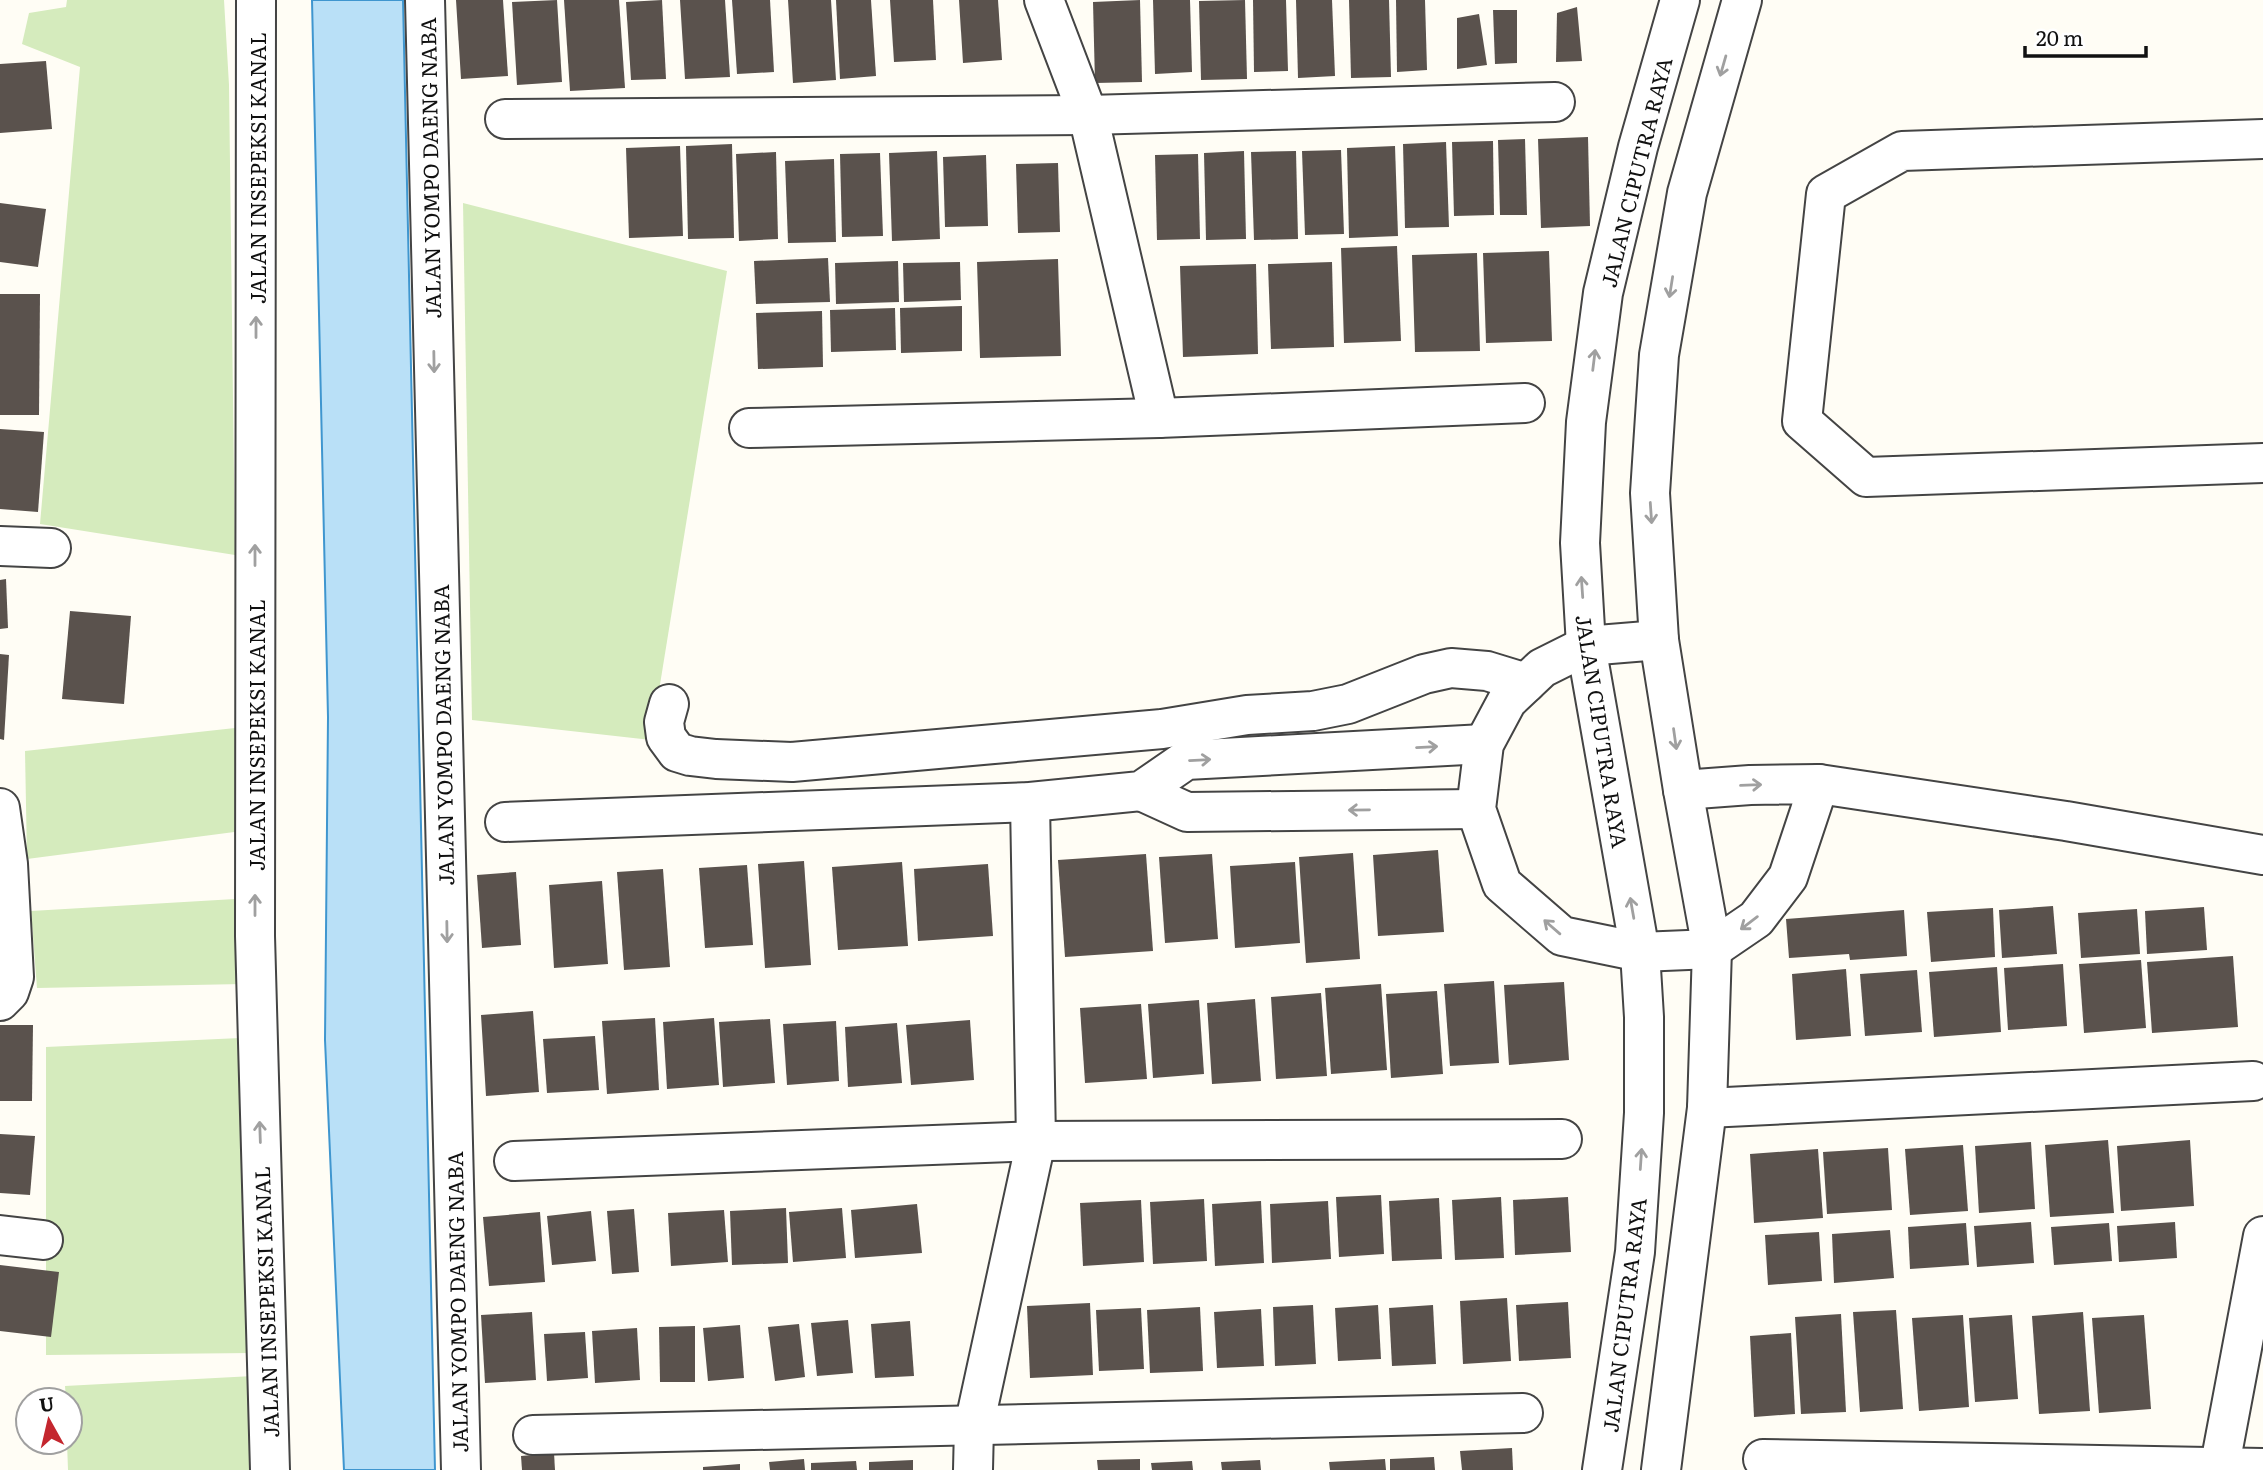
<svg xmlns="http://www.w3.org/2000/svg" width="2263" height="1470" viewBox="0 0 2263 1470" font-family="Literata,serif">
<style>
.green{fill:#d5ebbd}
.water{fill:#b9e0f7;stroke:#3f96cf;stroke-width:2}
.building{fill:#5a524d}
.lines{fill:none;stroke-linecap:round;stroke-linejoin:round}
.minor-casing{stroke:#444;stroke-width:42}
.minor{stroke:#fff;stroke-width:38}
.oneway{stroke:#a0a0a0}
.labels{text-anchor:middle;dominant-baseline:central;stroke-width:7;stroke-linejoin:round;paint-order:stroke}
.street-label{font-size:21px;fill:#111;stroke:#fff}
</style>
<rect width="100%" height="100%" fill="#fffdf5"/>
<!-- green -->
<g class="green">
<path d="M67,0H224L229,85L235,555L40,524L80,67L22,44L29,13L66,7Z"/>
<path d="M463,203L727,271L651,740L472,720Z"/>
<path d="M235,728L242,831L27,859L25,751Z"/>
<path d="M235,899L243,984L37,988L31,911Z"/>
<path d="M240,1038L253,1353L46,1355V1047Z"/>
<path d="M253,1376L254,1470H68L67,1442H70V1400H66L65,1386Z"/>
</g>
<!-- water -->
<path class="water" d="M312,0H403L435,1470H344L325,1040L328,717Z"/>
<!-- building -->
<g class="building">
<path d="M456,0H503L508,76L461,79Z"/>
<path d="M557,0L562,82L517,85L512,2Z"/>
<path d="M564,0H619L625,88L570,91Z"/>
<path d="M662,0L666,79L631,80L626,2Z"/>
<path d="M680,0H725L730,77L685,79Z"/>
<path d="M732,0H770L774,72L737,74Z"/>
<path d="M788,0H831L836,80L793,83Z"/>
<path d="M836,0H871L876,76L840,79Z"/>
<path d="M890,0H933L936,60L894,62Z"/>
<path d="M959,0H998L1002,60L963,63Z"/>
<path d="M1140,0L1142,82L1095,83L1093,2Z"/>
<path d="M1153,0H1190L1192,72L1155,74Z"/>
<path d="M1245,0L1247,79L1201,80L1199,1Z"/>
<path d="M1253,0H1286L1288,71L1254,72Z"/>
<path d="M1296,0H1332L1335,76L1298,78Z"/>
<path d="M1349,0H1389L1391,77L1351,78Z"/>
<path d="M1396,0H1425L1427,70L1397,72Z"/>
<path d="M1577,7L1582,61L1556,62L1557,13Z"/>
<path d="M1493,10H1517V63L1495,64Z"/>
<path d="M1479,14L1487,65L1457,69V18Z"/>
<path d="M46,61L52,129L0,133V64Z"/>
<path d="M1588,137L1590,226L1541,228L1538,139Z"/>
<path d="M1525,139L1527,215H1500L1498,140Z"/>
<path d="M1493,141L1494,215L1454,216L1452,142Z"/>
<path d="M1446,142L1449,227L1405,228L1403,144Z"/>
<path d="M732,144L734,238L688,239L686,146Z"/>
<path d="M680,146L683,236L629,238L626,148Z"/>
<path d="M1395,146L1398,236L1349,238L1347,148Z"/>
<path d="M1341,150L1344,234L1305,235L1302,151Z"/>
<path d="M937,151L940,239L892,241L889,153Z"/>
<path d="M1244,151L1246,239L1206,240L1204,153Z"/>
<path d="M1296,151L1298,239L1254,240L1251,152Z"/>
<path d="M776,152L778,239L739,241L736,154Z"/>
<path d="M880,153L883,236L842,237L840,154Z"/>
<path d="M1198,154L1200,239L1157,240L1155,155Z"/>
<path d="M986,155L988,226L945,227L943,157Z"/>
<path d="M834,159L836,242L788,243L785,161Z"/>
<path d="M1058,163L1060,232L1018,233L1016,164Z"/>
<path d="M0,203L46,209L38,267L0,262Z"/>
<path d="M1397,246L1401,341L1344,343L1341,248Z"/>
<path d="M1549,251L1552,341L1486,343L1483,253Z"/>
<path d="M1477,253L1480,351L1415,352L1412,255Z"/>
<path d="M828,258L830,302L756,304L754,261Z"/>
<path d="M1058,259L1061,356L980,358L977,262Z"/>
<path d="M898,261L899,302L836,304L835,263Z"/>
<path d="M960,262L961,300L904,302L903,263Z"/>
<path d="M1332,262L1334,347L1271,349L1268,264Z"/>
<path d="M1256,264L1258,354L1183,357L1180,266Z"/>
<path d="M0,294H40L39,415H0Z"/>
<path d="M962,306V351L901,353L900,308Z"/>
<path d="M895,308L896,350L831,352L830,310Z"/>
<path d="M822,311L823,367L758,369L756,313Z"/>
<path d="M0,429L44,432L38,512L0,509Z"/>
<path d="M6,579L8,628L0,629V580Z"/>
<path d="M70,611L131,616L124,704L62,699Z"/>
<path d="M0,654L9,655L4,740L0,739Z"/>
<path d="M1438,850L1444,932L1378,936L1373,855Z"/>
<path d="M1353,853L1360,959L1306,963L1299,857Z"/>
<path d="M1146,854L1153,951L1065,957L1058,860Z"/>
<path d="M1212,854L1218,939L1165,943L1159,857Z"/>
<path d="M804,861L811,965L765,968L758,864Z"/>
<path d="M902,862L908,946L838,950L832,867Z"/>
<path d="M1295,862L1300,943L1235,948L1230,866Z"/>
<path d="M988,864L993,936L918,941L914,869Z"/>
<path d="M747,865L753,945L705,948L699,868Z"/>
<path d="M663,869L670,967L624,970L617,872Z"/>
<path d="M516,872L521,945L482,948L477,875Z"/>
<path d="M602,881L608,964L554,968L549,885Z"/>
<path d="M2053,906L2057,954L2002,958L1999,910Z"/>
<path d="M2204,907L2207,950L2147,954L2145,911Z"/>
<path d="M1993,908L1995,957L1931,962L1927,912Z"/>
<path d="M2137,909L2140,954L2081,958L2078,913Z"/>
<path d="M1904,910L1907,956L1850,960L1849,954L1789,958L1786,919Z"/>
<path d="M2233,956L2238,1027L2152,1033L2147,962Z"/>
<path d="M2141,960L2146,1028L2084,1033L2079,964Z"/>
<path d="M2063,964L2067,1026L2008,1030L2004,968Z"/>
<path d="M1997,967L2001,1032L1934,1037L1929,972Z"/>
<path d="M1846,969L1851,1036L1796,1040L1792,974Z"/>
<path d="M1917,970L1922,1032L1865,1036L1860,974Z"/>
<path d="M1494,981L1499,1063L1450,1066L1444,984Z"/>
<path d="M1564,982L1569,1060L1509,1065L1504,985Z"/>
<path d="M1381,984L1387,1070L1331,1074L1325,988Z"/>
<path d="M1437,991L1443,1074L1391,1078L1386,994Z"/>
<path d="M1321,993L1327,1076L1276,1079L1271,997Z"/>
<path d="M1255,999L1261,1081L1212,1084L1207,1003Z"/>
<path d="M1199,1000L1204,1074L1153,1078L1148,1004Z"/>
<path d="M1141,1004L1147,1079L1085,1083L1080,1008Z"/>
<path d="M533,1011L539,1092L486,1096L481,1015Z"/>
<path d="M655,1018L659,1090L607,1094L602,1021Z"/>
<path d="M714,1018L719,1085L667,1089L663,1022Z"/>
<path d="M770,1019L775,1083L723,1087L719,1022Z"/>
<path d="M970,1020L974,1080L911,1085L906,1025Z"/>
<path d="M836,1021L839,1081L787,1085L783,1024Z"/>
<path d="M897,1023L902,1083L848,1087L845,1027Z"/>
<path d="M0,1025H33L32,1101H0Z"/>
<path d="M595,1036L599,1090L547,1093L543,1039Z"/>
<path d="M0,1134L35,1136L30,1195L0,1193Z"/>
<path d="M2108,1140L2114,1213L2050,1217L2045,1145Z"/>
<path d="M2190,1140L2194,1206L2121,1211L2117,1146Z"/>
<path d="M2031,1142L2035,1209L1979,1213L1975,1146Z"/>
<path d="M1963,1145L1968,1211L1910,1215L1905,1149Z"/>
<path d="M1888,1148L1892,1210L1827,1214L1823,1152Z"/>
<path d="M1818,1149L1823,1218L1754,1223L1750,1154Z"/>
<path d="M1381,1195L1384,1254L1339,1257L1336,1197Z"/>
<path d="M1501,1197L1504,1258L1455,1260L1452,1200Z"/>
<path d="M1568,1197L1571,1252L1515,1255L1513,1200Z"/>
<path d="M1439,1198L1442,1259L1392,1261L1389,1201Z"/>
<path d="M1204,1199L1207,1261L1153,1264L1150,1202Z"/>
<path d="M1141,1200L1144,1262L1083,1266L1080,1203Z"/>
<path d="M1261,1201L1264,1263L1215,1266L1212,1204Z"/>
<path d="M1328,1201L1331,1259L1272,1263L1270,1204Z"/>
<path d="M917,1204L922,1253L855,1258L851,1210Z"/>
<path d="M786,1208L788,1263L732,1265L730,1211Z"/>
<path d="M842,1208L846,1258L793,1262L789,1212Z"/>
<path d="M634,1209L639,1272L612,1274L607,1211Z"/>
<path d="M724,1210L728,1262L671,1266L668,1213Z"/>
<path d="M591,1211L596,1261L552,1265L547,1216Z"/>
<path d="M540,1212L545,1282L489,1286L483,1217Z"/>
<path d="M2031,1222L2034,1263L1977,1267L1974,1226Z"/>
<path d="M2175,1222L2177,1258L2119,1262L2117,1226Z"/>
<path d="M1966,1223L1969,1265L1910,1269L1908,1227Z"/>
<path d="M2109,1223L2112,1261L2054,1265L2051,1227Z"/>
<path d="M1890,1230L1894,1278L1834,1283L1832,1234Z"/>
<path d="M1819,1232L1822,1281L1768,1285L1765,1235Z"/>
<path d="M0,1265L59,1272L51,1337L0,1331Z"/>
<path d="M1507,1298L1511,1361L1463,1364L1460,1301Z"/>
<path d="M1568,1302L1571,1358L1519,1361L1516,1305Z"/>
<path d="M1090,1303L1093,1375L1030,1378L1027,1306Z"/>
<path d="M1313,1305L1316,1364L1275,1366L1273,1307Z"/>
<path d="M1378,1305L1381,1359L1338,1361L1335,1308Z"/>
<path d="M1433,1305L1436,1364L1392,1366L1389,1308Z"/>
<path d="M1200,1307L1203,1371L1150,1373L1147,1310Z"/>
<path d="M1141,1308L1144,1369L1099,1371L1096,1310Z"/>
<path d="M1261,1309L1264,1366L1217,1368L1214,1312Z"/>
<path d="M1896,1310L1903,1409L1860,1412L1853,1312Z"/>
<path d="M532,1312L536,1380L485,1383L481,1315Z"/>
<path d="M2083,1312L2090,1411L2039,1414L2032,1316Z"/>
<path d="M1841,1314L1846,1412L1801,1414L1795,1317Z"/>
<path d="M1963,1315L1969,1407L1919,1411L1912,1318Z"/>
<path d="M2012,1315L2018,1399L1975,1402L1969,1318Z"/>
<path d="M2144,1315L2151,1409L2099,1413L2092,1318Z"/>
<path d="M848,1320L853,1373L817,1376L811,1323Z"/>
<path d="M910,1321L914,1376L875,1378L871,1324Z"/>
<path d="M799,1324L805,1377L775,1381L768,1327Z"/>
<path d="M740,1325L744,1378L708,1381L703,1328Z"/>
<path d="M695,1326V1382H660L659,1327Z"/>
<path d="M637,1328L640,1380L595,1383L592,1331Z"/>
<path d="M585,1332L588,1378L547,1381L544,1334Z"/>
<path d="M1791,1333L1795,1414L1754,1417L1750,1336Z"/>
<path d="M1512,1448L1513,1470H1462L1460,1451Z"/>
<path d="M554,1453L555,1470H522L521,1456Z"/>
<path d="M1434,1457L1435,1470H1390V1459Z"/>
<path d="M804,1459L805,1470H770L769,1462Z"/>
<path d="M1140,1459V1470H1098L1097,1460Z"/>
<path d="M1385,1459L1386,1470H1330L1329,1462Z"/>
<path d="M913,1460V1470H869V1462Z"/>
<path d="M1260,1460L1261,1470H1222L1221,1462Z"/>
<path d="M856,1461L857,1470H811V1463Z"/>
<path d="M1192,1461L1193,1470H1152L1151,1463Z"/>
<path d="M740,1464V1470H703V1467Z"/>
</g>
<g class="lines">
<defs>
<g id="minor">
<path d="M256,0L255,936L270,1470"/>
<path d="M425,0L461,1470"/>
<path d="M1044,0L1088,115L1159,418"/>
<path d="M505,119L1088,115L1555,102"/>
<path d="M2263,139L1902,151L1826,194L1802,421L1866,477L2263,463"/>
<path d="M749,428L1159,418L1525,403"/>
<path d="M0,546L51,548"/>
<path d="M1659,640L1586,646L1542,668L1507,701L1484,744L1476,809L1502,884L1562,936L1640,952L1712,949L1756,919L1788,877L1819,784L1750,785L1683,790"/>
<path d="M669,704L664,722L666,737L677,752L690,756L716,759L792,762L1162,729L1247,715L1313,711L1348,704L1424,674L1451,668L1487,671L1526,683"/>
<path d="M1819,784L2066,821L2263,855"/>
<path d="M1141,791L1187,812L1476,809"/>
<path d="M0,808L8,864L14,977L9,992L0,1001"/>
<path d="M505,822L1030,802L1141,791L1186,760L1484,744"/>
<path d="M1707,1108L2253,1081"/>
<path d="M514,1161L1036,1141L1562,1139"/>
<path d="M0,1235L43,1240"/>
<path d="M533,1435L1523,1413"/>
<path d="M1763,1459L2263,1468"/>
<path d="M973,1470L974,1426L1036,1141L1030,802"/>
<path d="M1602,1470L1635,1252L1644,1113V1017L1640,952L1586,646L1580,543L1586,422L1603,293L1638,147L1680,0"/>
<path d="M1661,1470L1707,1108L1712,949L1683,790L1659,640L1650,493L1659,355L1687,193L1742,0"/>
<path d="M2219,1470L2263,1236"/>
</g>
</defs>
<!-- minor casing -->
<use href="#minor" class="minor-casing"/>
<!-- minor -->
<use href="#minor" class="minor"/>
</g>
<!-- one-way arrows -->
<defs><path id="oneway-shaft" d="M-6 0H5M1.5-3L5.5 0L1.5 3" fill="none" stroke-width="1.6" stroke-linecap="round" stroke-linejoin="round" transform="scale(1.75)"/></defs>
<g class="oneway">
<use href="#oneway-shaft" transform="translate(1723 66) rotate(106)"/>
<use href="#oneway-shaft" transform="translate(1671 287) rotate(99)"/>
<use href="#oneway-shaft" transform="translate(256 327) rotate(-90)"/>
<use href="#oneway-shaft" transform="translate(1594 360) rotate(-83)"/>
<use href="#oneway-shaft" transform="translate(434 362) rotate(89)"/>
<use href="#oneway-shaft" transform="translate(1651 513) rotate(86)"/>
<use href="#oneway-shaft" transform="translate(255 555) rotate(-90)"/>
<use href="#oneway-shaft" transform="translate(1582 587) rotate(-94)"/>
<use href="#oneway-shaft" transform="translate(1675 739) rotate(82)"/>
<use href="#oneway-shaft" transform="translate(1427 747) rotate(-3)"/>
<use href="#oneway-shaft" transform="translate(1200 760) rotate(-3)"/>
<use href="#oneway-shaft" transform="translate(1751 785) rotate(-2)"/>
<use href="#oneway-shaft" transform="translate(1359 810) rotate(179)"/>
<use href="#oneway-shaft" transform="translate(255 905) rotate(-90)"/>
<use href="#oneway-shaft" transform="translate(1632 908) rotate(-100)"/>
<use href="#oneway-shaft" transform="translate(1749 923) rotate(143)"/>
<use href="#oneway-shaft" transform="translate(1552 927) rotate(-139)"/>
<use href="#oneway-shaft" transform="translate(447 932) rotate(89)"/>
<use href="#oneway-shaft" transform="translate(260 1132) rotate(-92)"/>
<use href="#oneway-shaft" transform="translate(1641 1159) rotate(-86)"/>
</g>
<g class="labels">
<!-- street labels -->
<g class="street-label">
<text transform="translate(256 168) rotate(-90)">JALAN INSEPEKSI KANAL</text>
<text transform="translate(429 168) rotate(-91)">JALAN YOMPO DAENG NABA</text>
<text transform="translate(1635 172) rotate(-76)">JALAN CIPUTRA RAYA</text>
<text transform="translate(1603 731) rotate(81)">JALAN CIPUTRA RAYA</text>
<text transform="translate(255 735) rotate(-90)">JALAN INSEPEKSI KANAL</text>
<text transform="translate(442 735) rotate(-91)">JALAN YOMPO DAENG NABA</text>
<text transform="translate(265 1302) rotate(-92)">JALAN INSEPEKSI KANAL</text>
<text transform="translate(456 1302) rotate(-91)">JALAN YOMPO DAENG NABA</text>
<text transform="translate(1623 1315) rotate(-83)">JALAN CIPUTRA RAYA</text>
</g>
</g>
<!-- north arrow -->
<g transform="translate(49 1421) rotate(352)"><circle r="33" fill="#ffffff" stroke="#a0a0a0" stroke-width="2"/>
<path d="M0-5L12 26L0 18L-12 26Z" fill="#c4262e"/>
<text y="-10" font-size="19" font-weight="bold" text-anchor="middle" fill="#111111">U</text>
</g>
<!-- scale -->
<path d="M2025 46v10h121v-10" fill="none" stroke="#111111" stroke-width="3.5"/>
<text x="2036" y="46" font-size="21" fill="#111111" stroke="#ffffff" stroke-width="5" paint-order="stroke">20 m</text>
</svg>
